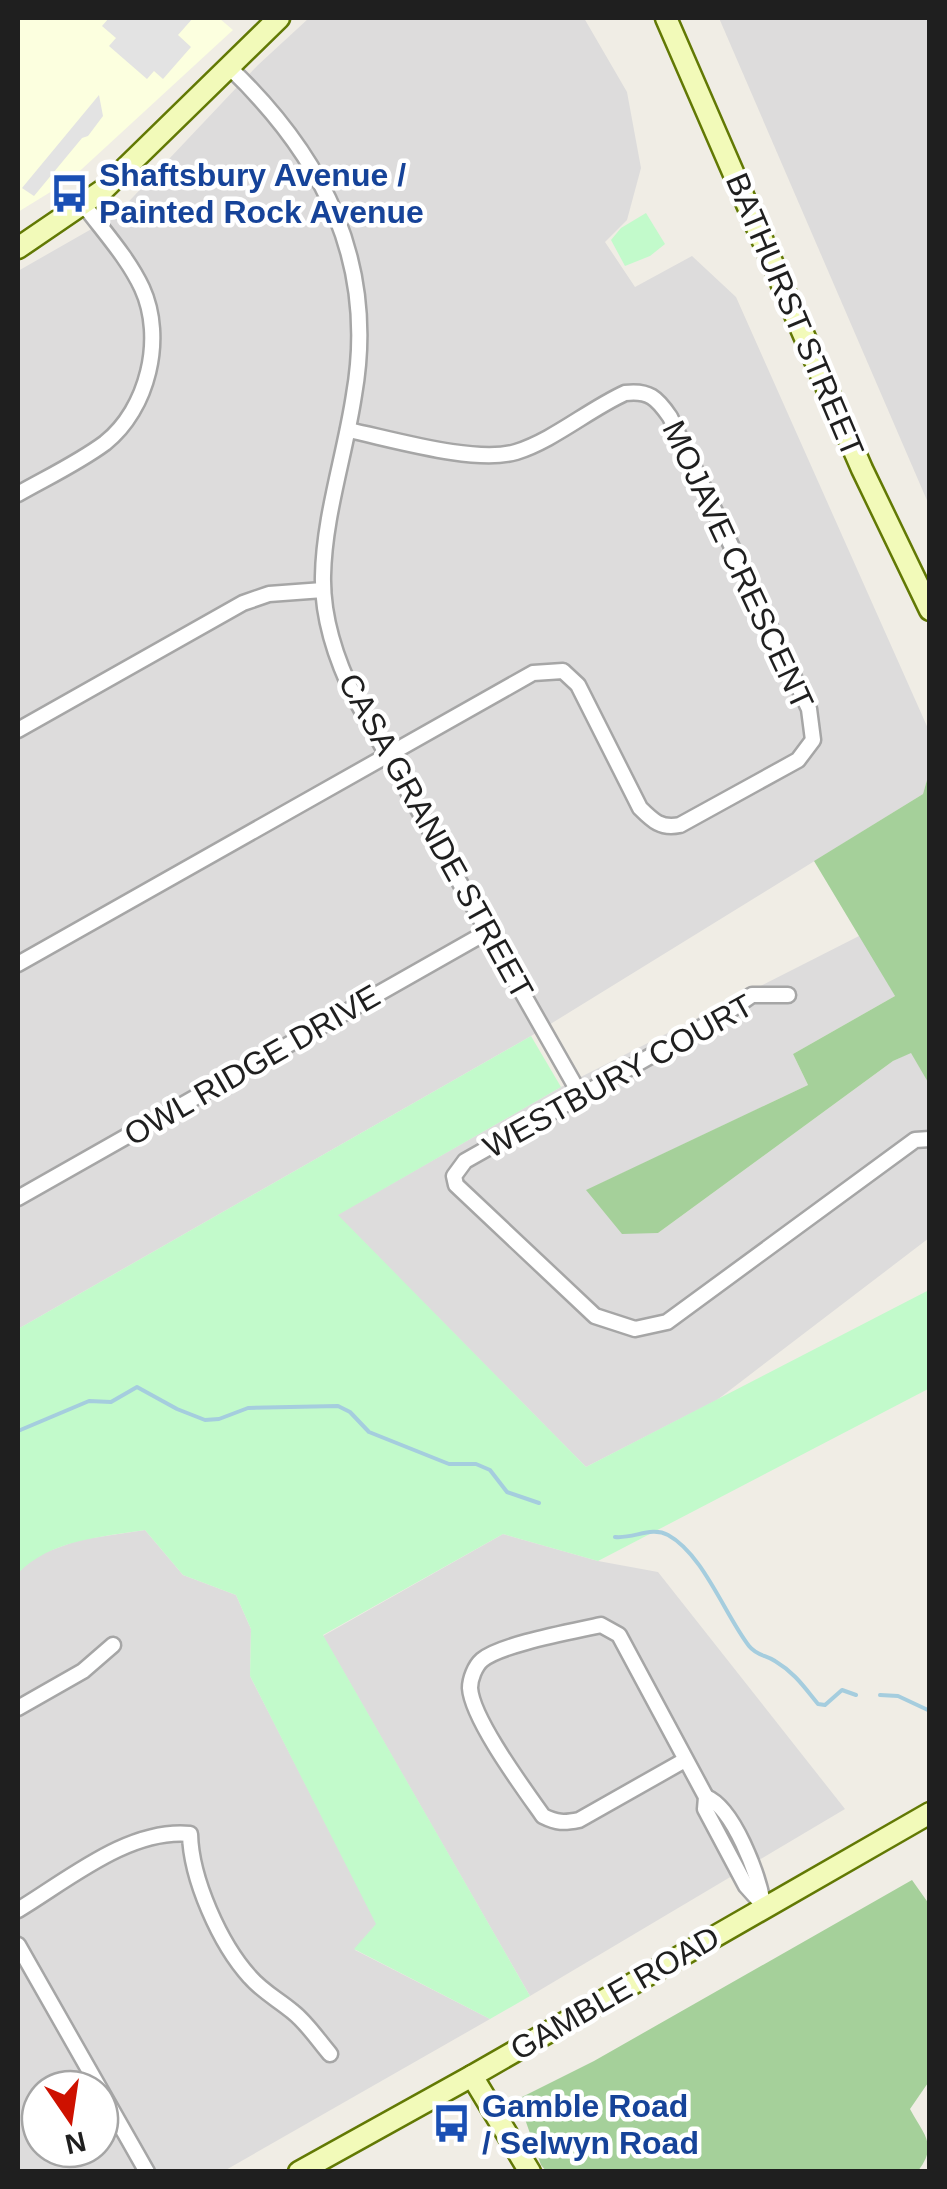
<svg xmlns="http://www.w3.org/2000/svg" width="947" height="2189" viewBox="0 0 947 2189" font-family="Arial,sans-serif">
<style>
.residential{fill:#dddcdc;fill-rule:evenodd}
.education{fill:#fcffdf}
.forest{fill:#a5d09a}
.park{fill:#c2facb}
.parking{fill:#e3e3e3}
.lines{fill:none;stroke-linecap:round;stroke-linejoin:round}
.stream{stroke:#a5cdde;stroke-width:4}
.street-casing{stroke:#a6a6a6;stroke-width:19}
.secondary-casing{stroke:#627904;stroke-width:25}
.street{stroke:#fff;stroke-width:14}
.secondary{stroke:#f2fab9;stroke-width:20}
.labels{text-anchor:middle;dominant-baseline:central;stroke-width:9;stroke-linejoin:round;paint-order:stroke}
.transit-label{font-size:32px;font-weight:bold;fill:#164399;stroke:#fff;text-anchor:start}
.street-label{font-size:32px;fill:#1f1f1f;stroke:#fff}
</style>
<rect width="100%" height="100%" fill="#f0ede5"/>
<!-- residential -->
<g class="residential">
<path d="M309,18H584L627,92L641,168L627,220L605,242L635,287L692,256L736,297L930,733L929,773L923,794L531,1036L18,1329V271L116,215L258,65Z"/>
<path d="M719,18H929V505Z"/>
<path d="M861,935L895,996L793,1054L808,1085L587,1190L658,1233L893,1061L911,1052L929,1084V1238L717,1400L586,1467L337,1215L561,1087Z"/>
<path d="M145,1530L183,1575L236,1595L251,1629L250,1676L377,1924L355,1950L490,2019L224,2171L18,2172V1573L33,1557L79,1540ZM40,2089H100V2149H40Z"/>
<path d="M503,1534L598,1561L658,1572L845,1809L530,1996L323,1636Z"/>
</g>
<!-- education -->
<path class="education" d="M18,18H219L233,30L70,180L18,212Z"/>
<!-- forest -->
<g class="forest">
<path d="M929,773V1084L911,1053L893,1061L658,1233L622,1234L586,1190L808,1085L793,1054L895,996L814,861L923,794Z"/>
<path d="M912,1880L929,1904L930,2080L910,2109C924,2135 938,2145 918,2171L547,2172L541,2165L518,2099L594,2061Z"/>
</g>
<!-- park -->
<g class="park">
<path d="M646,213L665,244L650,256L625,266L611,240L621,228Z"/>
<path d="M531,1036L561,1087L338,1215L586,1467L929,1290L930,1388L598,1561L503,1534L323,1635L530,1996L490,2019L354,1949L376,1924L250,1676L251,1629L236,1595L183,1575L145,1530C100,1537 51,1540 18,1573V1329Z"/>
</g>
<!-- parking -->
<g class="parking">
<path d="M109,18H193L178,35L191,47L163,79L154,71L147,79L109,46L116,38L102,26Z"/>
<path d="M99,95L103,116L88,136L82,138L34,196L22,188Z"/>
</g>
<g class="lines">
<!-- stream -->
<g class="stream">
<path d="M18,1431L89,1401L111,1402L137,1387L177,1409L205,1420L219,1419L248,1408L338,1406L350,1412L369,1432L449,1464H476L490,1470L507,1492L539,1503"/>
<path d="M615,1537C634,1539 651,1526 668,1535C703,1554 725,1615 749,1646C757,1656 766,1655 775,1661C795,1673 804,1687 818,1704L825,1705L842,1690L856,1695"/>
<path d="M880,1695L898,1696L930,1711"/>
</g>
<defs>
<g id="street">
<path d="M230,68C324,158 377,263 354,395C345,455 324,516 323,576C322,620 337,662 356,700L581,1096"/>
<path d="M18,494C46,478 78,463 105,443C148,409 165,338 142,288C128,258 104,232 84,205"/>
<path d="M18,730L243,603L269,594L323,590"/>
<path d="M18,964L533,673L563,671L578,685L640,808C653,821 661,829 680,825L798,760L813,740L809,709L670,417C657,398 649,390 625,393C588,410 554,440 516,452C475,464 392,439 348,430"/>
<path d="M788,995H752L725,1014L465,1161L454,1176L456,1185L595,1316L635,1329L667,1322L915,1140L930,1139"/>
<path d="M18,1198L487,932"/>
<path d="M18,1708L83,1671L113,1645"/>
<path d="M685,1760L579,1820C564,1823 557,1823 543,1816C524,1789 472,1719 470,1688C470,1679 475,1666 482,1660C501,1644 575,1631 601,1625L619,1635L706,1797L705,1809L746,1886L764,1906"/>
<path d="M706,1797C734,1808 758,1875 763,1903"/>
<path d="M18,1910C68,1880 129,1828 190,1834C191,1879 220,1944 250,1977C263,1992 279,2000 293,2012C307,2023 318,2040 330,2054"/>
<path d="M18,1945L147,2172"/>
</g>
<g id="secondary">
<path d="M666,18L862,469L930,610"/>
<path d="M18,248L103,190L279,18"/>
<path d="M472,2076L530,2172"/>
<path d="M299,2172L472,2076L930,1813"/>
</g>
</defs>
<!-- street casing -->
<use href="#street" class="street-casing"/>
<!-- secondary casing -->
<use href="#secondary" class="secondary-casing"/>
<!-- street -->
<use href="#street" class="street"/>
<!-- secondary -->
<use href="#secondary" class="secondary"/>
</g>
<!-- icons -->
<defs>
<symbol id="bus-bare" viewBox="-9 -9 18 18"><path d="M-5-6H5V4H4V6H2V4H-2V6H-4V4H-5ZM-3.5-4V0h7V-4ZM-3.5 1.2v1.5H-2V1.2ZM2 1.2v1.5H3.5V1.2Z" fill="#1a4fb4" stroke="#fff" stroke-width="2.5" paint-order="stroke"/></symbol>
</defs>
<g fill-rule="evenodd">
<use href="#bus-bare" x="42" y="166" width="55" height="55"/>
<use href="#bus-bare" x="424" y="2096" width="55" height="55"/>
</g>
<g class="labels">
<!-- transit labels -->
<g class="transit-label">
<text x="99" y="175">Shaftsbury Avenue /<tspan x="99" dy="37">Painted Rock Avenue</tspan></text>
<text x="482" y="2106">Gamble Road<tspan x="482" dy="37">/ Selwyn Road</tspan></text>
</g>
<!-- street labels -->
<g class="street-label">
<text transform="translate(795 315) rotate(67)">BATHURST STREET</text>
<text transform="translate(738 565) rotate(65)">MOJAVE CRESCENT</text>
<text transform="translate(436 836) rotate(61)">CASA GRANDE STREET</text>
<text transform="translate(252 1065) rotate(-30)">OWL RIDGE DRIVE</text>
<text transform="translate(618 1076) rotate(-29)">WESTBURY COURT</text>
<text transform="translate(615 1993) rotate(-30)">GAMBLE ROAD</text>
</g>
</g>
<!-- border -->
<rect width="947" height="2189" fill="none" stroke="#1f1f1f" stroke-width="40"/>
<!-- north arrow -->
<g transform="translate(70 2119) rotate(167)"><circle r="48" fill="#ffffff" stroke="#a5a5a5" stroke-width="2.5"/>
<path d="M0-8L18 38L0 25L-18 38Z" fill="#ce1100"/>
<text y="-15" font-size="28" font-weight="bold" text-anchor="middle" fill="#1f1f1f">N</text>
</g>
</svg>
